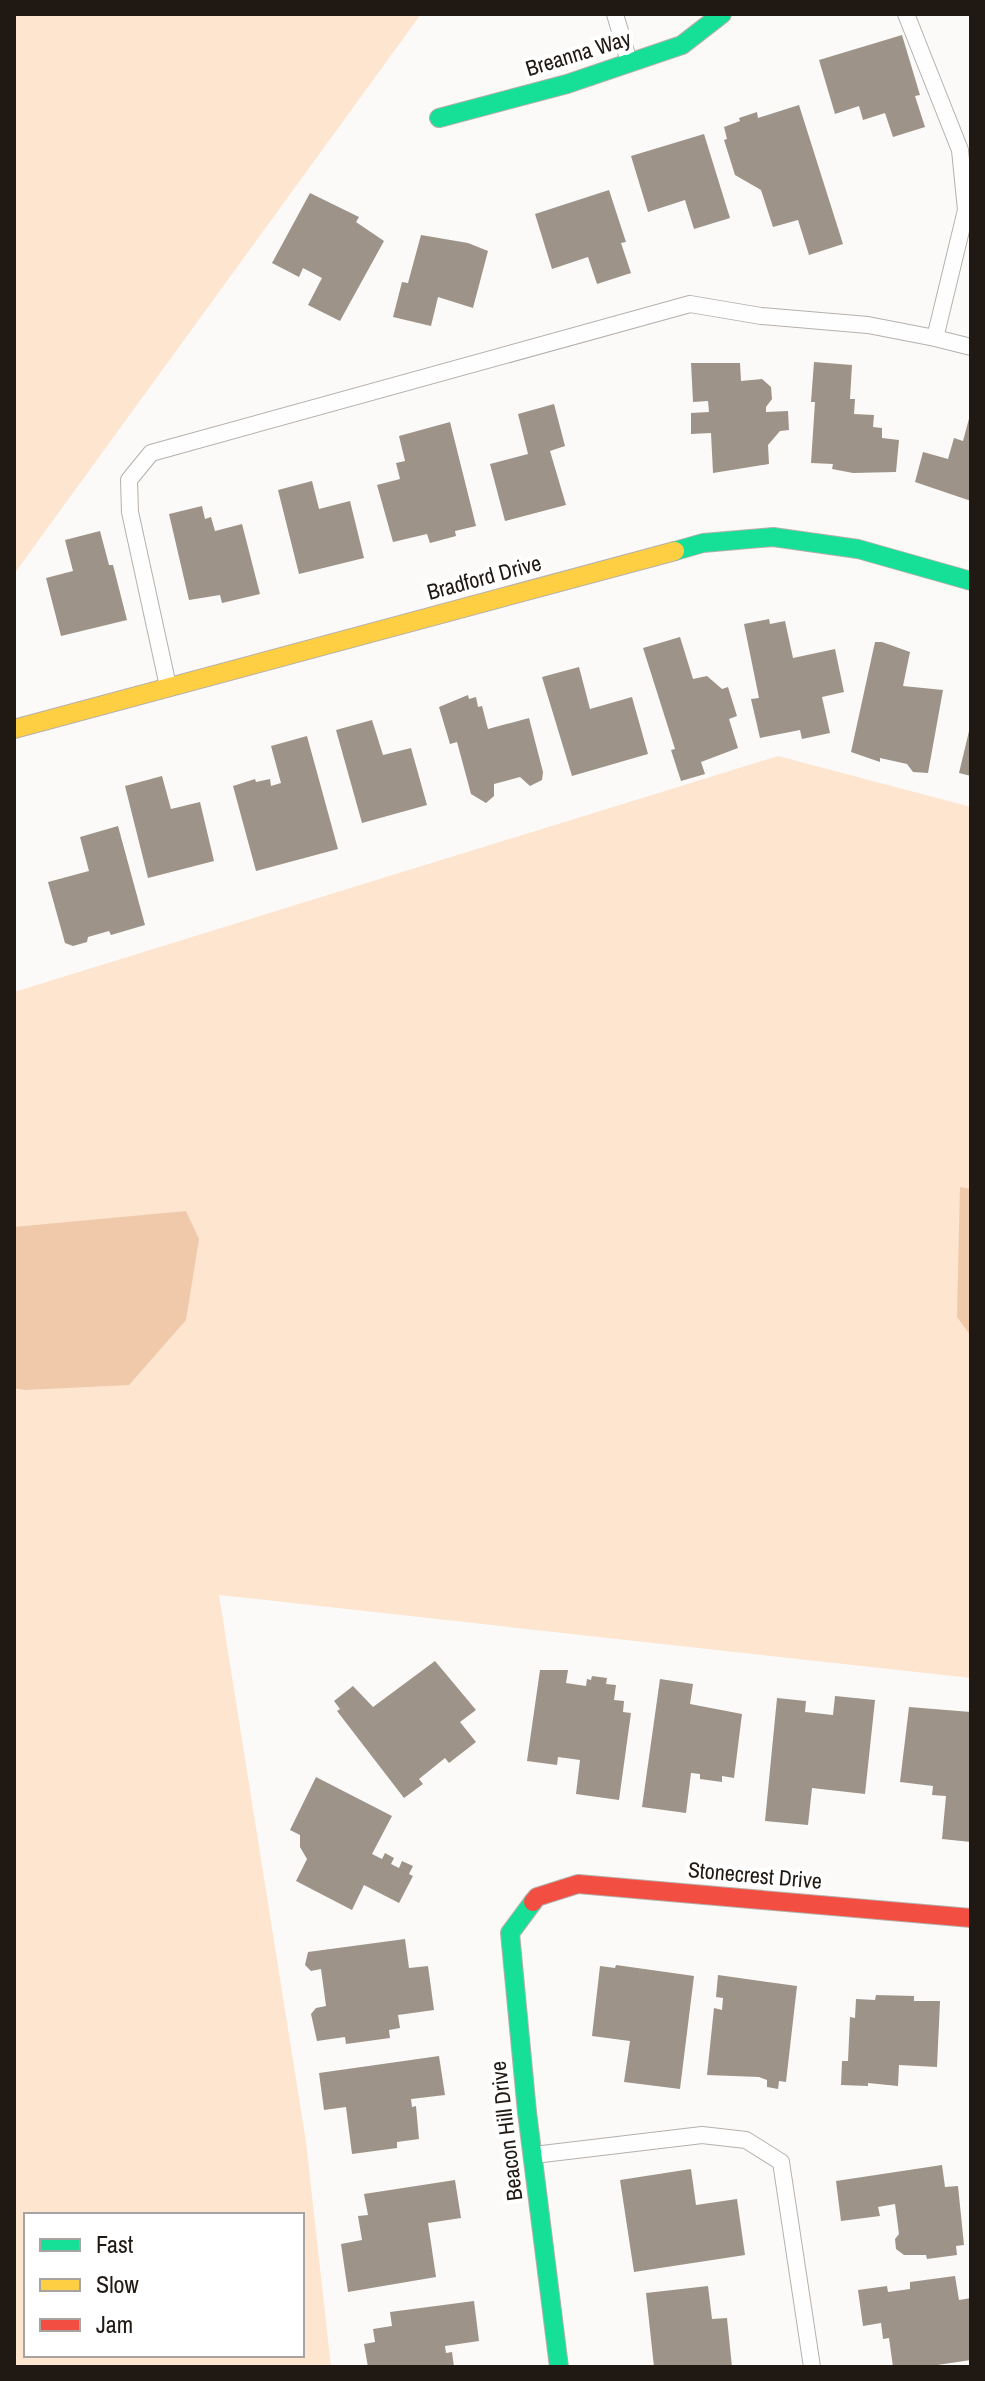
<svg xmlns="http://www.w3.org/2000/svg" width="985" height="2381" viewBox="0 0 985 2381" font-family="'Archivo Narrow',sans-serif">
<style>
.green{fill:#fde5d0;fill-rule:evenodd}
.water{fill:#f0c9aa}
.building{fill:#9d9389}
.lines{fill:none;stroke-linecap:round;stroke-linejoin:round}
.lane-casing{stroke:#b4b0ac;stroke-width:18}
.fast-casing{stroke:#b4b0ac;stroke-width:20}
.slow-casing{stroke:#b4b0ac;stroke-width:20}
.jam-casing{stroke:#b4b0ac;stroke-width:20}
.lane{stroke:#fffefe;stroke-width:16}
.fast{stroke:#16e098;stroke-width:18}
.slow{stroke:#ffcf43;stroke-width:18}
.jam{stroke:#f24e42;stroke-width:18}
.labels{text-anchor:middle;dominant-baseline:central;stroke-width:8;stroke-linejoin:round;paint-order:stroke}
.street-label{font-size:22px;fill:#201812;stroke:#fff}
</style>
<rect width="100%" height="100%" fill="#fcfaf8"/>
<!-- green -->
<g class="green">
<path d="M14,14H421L14,574Z"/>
<path d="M778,756L971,807V1678L219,1595L306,2142L331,2367H14V992ZM26,2215H302V2355H26Z"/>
</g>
<!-- water -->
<g class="water">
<path d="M960,1187L971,1189V1336L957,1317Z"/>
<path d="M186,1211L199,1239L186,1320L129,1385L24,1390L14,1388V1227Z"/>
</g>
<!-- building -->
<g class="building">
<path d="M902,35L920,95L915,96L925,127L893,137L885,113L863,120L859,106L835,114L819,60Z"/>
<path d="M799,105L843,244L809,255L798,220L773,227L761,190L735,175L724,140L727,139L724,127L740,121L739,118L757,112L758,118Z"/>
<path d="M704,134L730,218L694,229L685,200L648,212L631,156Z"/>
<path d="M609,190L626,242L621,243L631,273L597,284L588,257L552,269L535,214Z"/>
<path d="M310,193L359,217L356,222L384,241L340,321L308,305L322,278L303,268L299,277L272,263Z"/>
<path d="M421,235L468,243L488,251L473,308L438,297L431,326L393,317L402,282L408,283Z"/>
<path d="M814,362L852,365L850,399H855L854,414L874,415L873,427L882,428V438L899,440L896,472L853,473L832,469L833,464L811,463L815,402H811Z"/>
<path d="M691,363H740L741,381L762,379L771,387L772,399L766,407V412L788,411L789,430L780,431L768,445L769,464L713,473L711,433L691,434V413L709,412L708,401L693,402Z"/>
<path d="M554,404L565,446L550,451L566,505L505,521L490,464L528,454L518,414Z"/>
<path d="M970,415L971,501L915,482L923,452L948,459L954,438L963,441Z"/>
<path d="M450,422L476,526L455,531L456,536L430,543L427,534L393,542L377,485L400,479L396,463L405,461L399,436Z"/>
<path d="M312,481L319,509L350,501L364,558L299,574L278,490Z"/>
<path d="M202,506L205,519L211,517L215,531L242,524L260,594L222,603L220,595L189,600L169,514Z"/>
<path d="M100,531L109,565H113L127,620L61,636L46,578L73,571L65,540Z"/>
<path d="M769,619L770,624L785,621L793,658L835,649L844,692L822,697L830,733L802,739L800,730L760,738L751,699L759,698L744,624Z"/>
<path d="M680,637L693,679L707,676L722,689L728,687L737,716L729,719L738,748L701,762L705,774L681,781L671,750L675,749L643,648Z"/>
<path d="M875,642H882L910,652L903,686L943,690L928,773L913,772L907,764L880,758V762L851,752Z"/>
<path d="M579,667L590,709L632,697L648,754L572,776L542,677Z"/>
<path d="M468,695L469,699L476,697L478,707L482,706L488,729L529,718L543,772L542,780L530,786L520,777L494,784V796L486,803L471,794L457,742L450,744L439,707Z"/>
<path d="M372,720L383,755L411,748L427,805L362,823L336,730Z"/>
<path d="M970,727L971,728V776L959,773Z"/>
<path d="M307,736L338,849L256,871L233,786L255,779L256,782L270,779L271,786L281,783L271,746Z"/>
<path d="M162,776L171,809L200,802L214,861L148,878L125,786Z"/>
<path d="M118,826L145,925L111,935L109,931L88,937L87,942L73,946L65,943L48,882L89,871L80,837Z"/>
<path d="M435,1661L476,1710L460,1722L476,1742L449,1763L445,1758L419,1779L423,1784L404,1798L337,1711L340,1709L334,1701L353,1686L373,1707Z"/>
<path d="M540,1670H568L566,1683L586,1686L587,1679L591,1680L592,1676L607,1678L606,1684L616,1685L614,1700L624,1701L623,1712L631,1713L619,1800L576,1794L580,1760L558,1757L557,1765L527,1761Z"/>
<path d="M660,1679L693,1684L690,1704L742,1714L734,1778L722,1776V1782L700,1779V1774L691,1773L686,1813L642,1807Z"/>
<path d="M835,1696L875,1700L865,1794L812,1788L808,1825L765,1821L777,1698L806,1701L805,1712L833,1715Z"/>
<path d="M909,1707L971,1712V1842L942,1839L946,1796L932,1795L933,1786L900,1782Z"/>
<path d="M316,1777L392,1816L372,1854L382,1859L385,1853L394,1858L391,1864L399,1868L402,1861L413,1866L409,1874L413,1876L399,1903L364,1885L352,1910L296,1881L307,1859L300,1847V1835L290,1830Z"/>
<path d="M405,1939L409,1968L428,1966L434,2010L398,2015L400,2028L389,2030L390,2038L346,2044L345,2037L317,2041L311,2014L316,2008L326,2006L321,1969L311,1971L305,1965L308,1952Z"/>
<path d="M616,1965L694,1976L680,2089L624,2082L630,2041L592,2036L600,1966L615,1968Z"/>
<path d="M718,1975L797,1986L786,2082L779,2081L778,2089L767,2087V2080L759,2077L707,2075L714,2008L722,2010L723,1998L716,1997Z"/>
<path d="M876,1995L914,1996V2001H940L937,2067L899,2065L898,2086L868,2083V2086L841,2085L842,2061H848L850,2017L855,2018L856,1999L875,2000Z"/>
<path d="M439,2056L445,2095L411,2099L412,2107L416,2106L419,2139L397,2142V2148L352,2154L346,2107L324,2110L319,2073Z"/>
<path d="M942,2165L945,2187L958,2186L964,2245L956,2246L957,2255L927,2259L926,2255H904L896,2249L895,2239L899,2234L895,2204L878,2207L880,2216L841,2221L836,2181Z"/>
<path d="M691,2169L696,2205L737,2199L745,2255L634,2272L620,2180Z"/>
<path d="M455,2180L461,2218L428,2223L436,2277L348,2292L341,2244L362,2240L358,2216L368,2215L364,2194Z"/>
<path d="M955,2276L959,2300L971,2298V2360L924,2367H893L889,2338L883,2339L881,2323L863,2326L858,2290L887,2286L888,2292L910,2289V2282Z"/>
<path d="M708,2286L712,2319L727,2318L732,2367H654L646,2293Z"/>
<path d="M474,2301L479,2341L445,2346L446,2353L452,2352L454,2367H368L364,2344L375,2342L373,2329L392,2326L390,2312Z"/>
</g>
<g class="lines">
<defs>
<g id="lane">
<path d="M615,14L629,62"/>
<path d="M935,338L971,347"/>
<path d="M168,686L130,512L129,480L151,453L690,304L761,316L868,325L935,338L966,210L960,150L906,14"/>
<path d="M534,2155L702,2135L746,2140L781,2162L812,2367"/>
</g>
<g id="fast">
<path d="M439,118L567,84L682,45L722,14"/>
<path d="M675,551L703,543L773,537L858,549L971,581"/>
<path d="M533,1902L510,1933L527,2112L559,2367"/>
</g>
<path id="slow" d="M14,729L675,551"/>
<path id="jam" d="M533,1902L537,1897L578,1884L971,1918"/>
</defs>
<!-- lane casing -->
<use href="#lane" class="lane-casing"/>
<!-- fast casing -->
<use href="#fast" class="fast-casing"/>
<!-- slow casing -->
<use href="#slow" class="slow-casing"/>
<!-- jam casing -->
<use href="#jam" class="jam-casing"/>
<!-- lane -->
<use href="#lane" class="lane"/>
<!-- fast -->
<use href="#fast" class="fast"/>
<!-- slow -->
<use href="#slow" class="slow"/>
<!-- jam -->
<use href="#jam" class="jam"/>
</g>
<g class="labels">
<!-- street labels -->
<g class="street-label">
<text transform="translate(578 53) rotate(-17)">Breanna Way</text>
<text transform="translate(484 577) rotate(-15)">Bradford Drive</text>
<text transform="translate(755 1875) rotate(5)">Stonecrest Drive</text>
<text transform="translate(506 2131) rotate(-97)">Beacon Hill Drive</text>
</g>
</g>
<!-- border -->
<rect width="985" height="2381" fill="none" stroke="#201812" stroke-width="32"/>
<!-- legend -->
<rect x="24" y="2213" width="280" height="144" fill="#ffffff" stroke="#a6a3a0" stroke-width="2"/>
<rect x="40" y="2239" width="40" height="12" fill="#16e098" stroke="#a6a3a0" stroke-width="2"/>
<text x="96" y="2253" font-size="24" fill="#201812">Fast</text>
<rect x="40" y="2279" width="40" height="12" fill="#ffcf43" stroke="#a6a3a0" stroke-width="2"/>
<text x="96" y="2293" font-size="24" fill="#201812">Slow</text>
<rect x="40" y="2319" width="40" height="12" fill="#f24e42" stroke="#a6a3a0" stroke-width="2"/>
<text x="96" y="2333" font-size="24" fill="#201812">Jam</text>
</svg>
